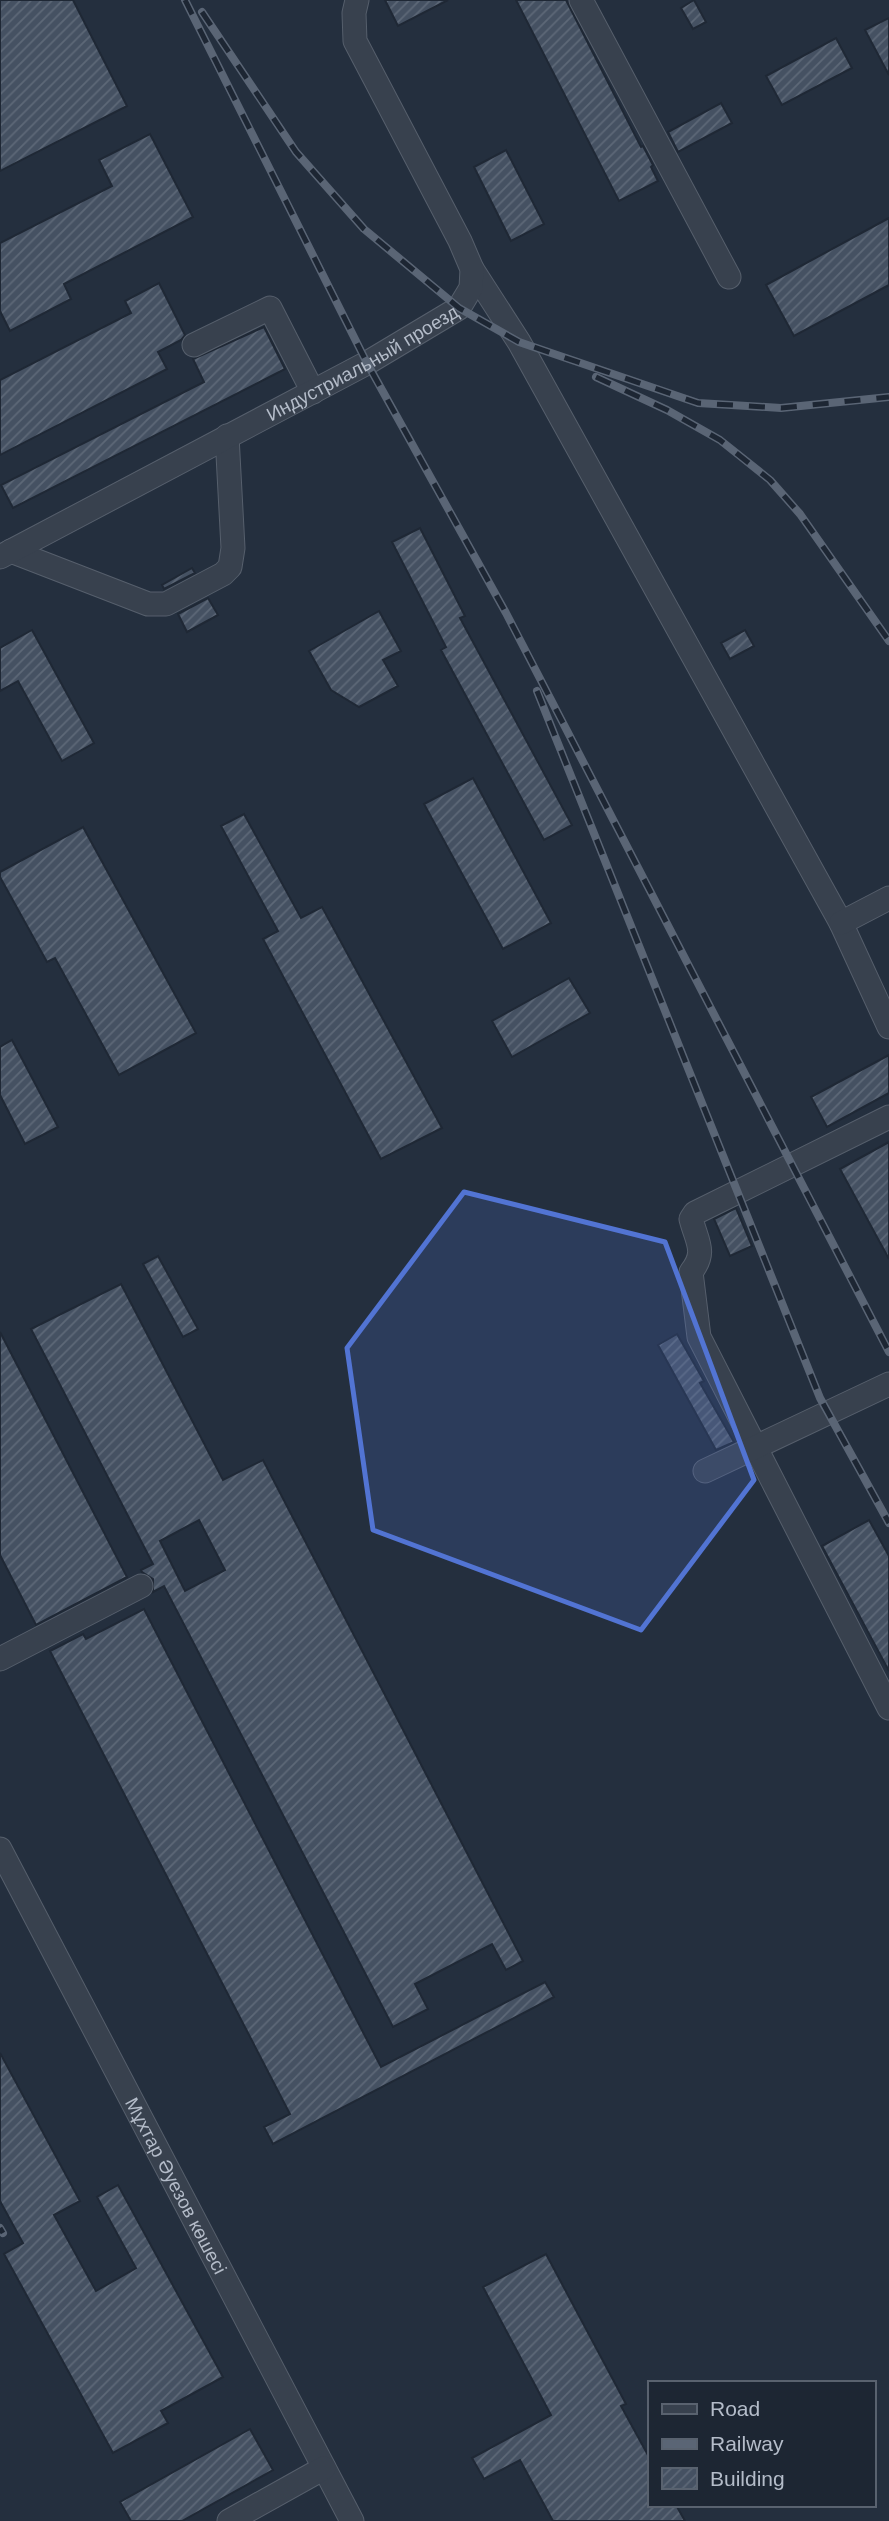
<svg xmlns="http://www.w3.org/2000/svg" width="889" height="2521" viewBox="0 0 889 2521" font-family="Helvetica,sans-serif">
<style>
.building{fill:url(#building-hatch);stroke:#1f2835;stroke-width:2;fill-rule:evenodd}
.lines{fill:none;stroke-linecap:round;stroke-linejoin:round}
.minor-casing{stroke:#565f6c;stroke-width:25}
.minor{stroke:#38414e;stroke-width:23}
.rail-casing{stroke:#5a6575;stroke-width:8}
.rail{stroke:#1d2633;stroke-width:5;stroke-dasharray:16;stroke-linecap:butt}
.marked{fill:#5274d3;fill-opacity:0.2;stroke:#5274d3;stroke-width:5;stroke-linejoin:round}
.labels{text-anchor:middle;dominant-baseline:central;stroke-width:5;stroke-linejoin:round;paint-order:stroke}
.street-label{font-size:19px;fill:#b4bcc9;stroke:#1d2633}
</style>
<defs>
<pattern id="building-hatch" width="6" height="6" patternUnits="userSpaceOnUse" patternTransform="scale(1.75)"><rect width="6" height="6" fill="#455162"/><path d="M-1 1l2-2M0 6l6-6M5 7l2-2" fill="none" stroke="#5d6877"/></pattern>
</defs>
<rect width="100%" height="100%" fill="#242f3e"/>
<!-- building -->
<g class="building">
<path d="M0,0H73L127,106L0,171Z"/>
<path d="M385,0H448L398,26Z"/>
<path d="M516,0H566L641,147L643,146L653,165L651,167L658,181L619,201Z"/>
<path d="M694,0L706,22L693,29L681,8Z"/>
<path d="M889,18V75L865,30Z"/>
<path d="M836,38L852,68L782,105L766,76Z"/>
<path d="M721,103L732,123L678,152L668,132Z"/>
<path d="M150,134L193,217L64,284L71,299L10,331L0,311V243L112,186L99,160Z"/>
<path d="M506,150L544,224L511,241L474,167Z"/>
<path d="M889,218V285L794,336L766,285Z"/>
<path d="M159,283L185,335L181,340L158,352L167,369L0,455V380L131,313L125,301Z"/>
<path d="M264,327L285,369L13,508L1,485L204,382L193,359Z"/>
<path d="M420,528L465,616L460,618L572,825L544,840L441,650L446,647L392,542Z"/>
<path d="M192,568L195,573L164,589L162,585Z"/>
<path d="M208,598L218,615L187,632L178,614Z"/>
<path d="M379,611L401,651L383,660L398,686L359,707L331,690L309,651Z"/>
<path d="M32,630L94,743L62,761L18,681L0,691V648Z"/>
<path d="M745,630L754,646L730,659L721,643Z"/>
<path d="M473,778L551,923L503,949L424,804Z"/>
<path d="M244,814L301,918L322,907L442,1128L381,1159L263,939L278,931L221,826Z"/>
<path d="M83,827L196,1033L119,1075L55,958L47,962L0,877V872Z"/>
<path d="M569,978L590,1013L512,1057L492,1021Z"/>
<path d="M12,1040L58,1127L25,1144L0,1095V1047Z"/>
<path d="M889,1055V1093L827,1127L811,1097Z"/>
<path d="M889,1142V1259L840,1169Z"/>
<path d="M736,1208L752,1246L730,1256L714,1219Z"/>
<path d="M158,1256L198,1329L183,1337L143,1264Z"/>
<path d="M121,1284L223,1480L263,1460L523,1961L506,1970L492,1944L415,1984L428,2009L393,2027L164,1586L153,1592V1579L142,1572L141,1570L153,1564L31,1329ZM199,1520L225,1570L185,1591L160,1541Z"/>
<path d="M0,1332L127,1577L36,1625L0,1555Z"/>
<path d="M677,1334L704,1381L700,1383L734,1442L716,1450L658,1345Z"/>
<path d="M869,1520L889,1556V1671L822,1546Z"/>
<path d="M144,1609L381,2067L545,1982L554,1997L273,2144L264,2127L290,2114L50,1651L83,1634L86,1639Z"/>
<path d="M0,2053L80,2201L54,2215L96,2291L136,2268L97,2197L118,2185L223,2377L161,2411L168,2423L113,2453L4,2254L23,2243L0,2201Z"/>
<path d="M546,2254L626,2404L621,2406L649,2457V2505H676L685,2521H553L520,2460L484,2479L472,2458L551,2415L483,2287Z"/>
<path d="M250,2429L273,2470L182,2521H131L120,2502Z"/>
</g>
<g class="lines">
<defs>
<g id="minor">
<path d="M581,0L729,277"/>
<path d="M472,269L519,342L841,923L889,1027"/>
<path d="M194,345L270,308L313,392"/>
<path d="M11,551L148,604H166L223,574L230,567L233,548L227,436"/>
<path id="s1" d="M0,557L367,363L459,308L471,288L472,269L460,241L355,41L354,13L357,0"/>
<path d="M841,923L889,898"/>
<path d="M889,1117L695,1213L691,1219C697,1242 707,1252 691,1272L699,1337L889,1708"/>
<path d="M705,1471L889,1384"/>
<path d="M0,1659L141,1586"/>
<path id="s2" d="M0,1849L352,2521"/>
<path d="M229,2521L324,2468"/>
</g>
</defs>
<!-- minor casing -->
<use href="#minor" class="minor-casing"/>
<!-- minor -->
<use href="#minor" class="minor"/>
<defs>
<g id="rail">
<path d="M185,0L367,363L506,613L889,1352"/>
<path d="M202,12L296,152L364,229L459,308L519,342L698,403L781,408L889,397"/>
<path d="M596,377L667,410L720,440L770,480L800,514L889,641"/>
<path d="M537,691L820,1398L889,1523"/>
<path d="M0,2228L3,2233"/>
</g>
</defs>
<!-- rail casing -->
<use href="#rail" class="rail-casing"/>
<!-- rail -->
<use href="#rail" class="rail"/>
</g>
<!-- marked area -->
<path class="marked" d="M464,1192L665,1242L754,1480L641,1630L373,1530L347,1348Z"/>
<g class="labels">
<!-- street labels -->
<g class="street-label">
<text stroke="none"><textPath href="#s1" startOffset="411">Индустриальный проезд</textPath></text>
<text stroke="none"><textPath href="#s2" startOffset="380">Мұхтар Әуезов көшесі</textPath></text>
</g>
</g>
<!-- legend -->
<rect x="648" y="2381" width="228" height="126" fill="#1d2633" stroke="#59626f" stroke-width="2"/>
<rect x="662" y="2404" width="35" height="10" fill="#38414e" stroke="#59626f" stroke-width="2"/>
<text x="710" y="2416" font-size="21" fill="#b4bcc9">Road</text>
<rect x="662" y="2439" width="35" height="10" fill="#5a6575" stroke="#59626f" stroke-width="2"/>
<text x="710" y="2451" font-size="21" fill="#b4bcc9">Railway</text>
<rect x="662" y="2468" width="35" height="21" fill="url(#building-hatch)" stroke="#59626f" stroke-width="2"/>
<text x="710" y="2486" font-size="21" fill="#b4bcc9">Building</text>
</svg>
